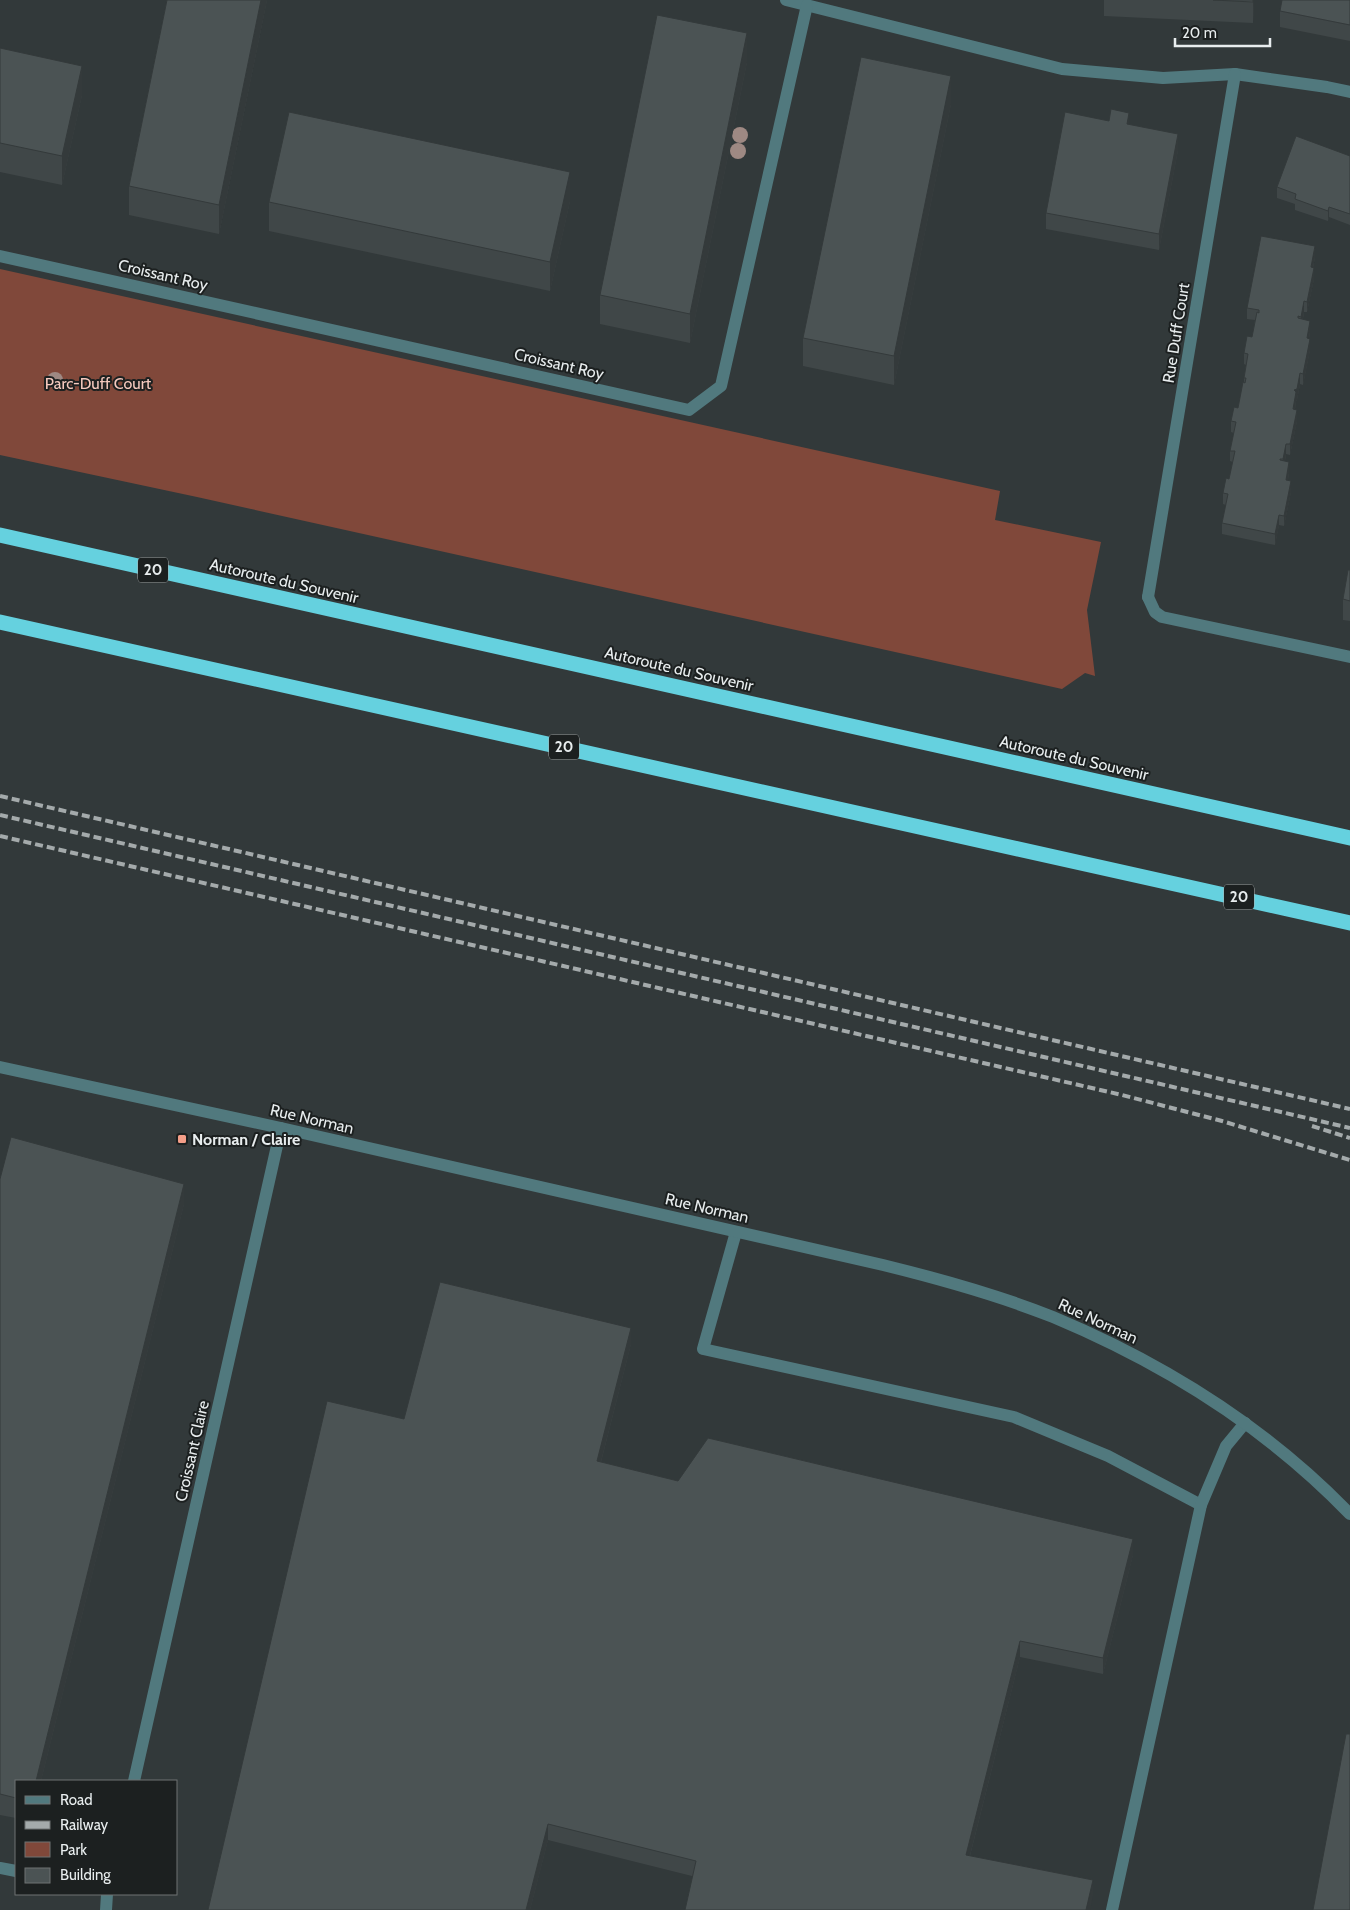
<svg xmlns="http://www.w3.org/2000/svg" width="1350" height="1910" viewBox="0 0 1350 1910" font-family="Cabin,sans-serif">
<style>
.green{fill:#80483a}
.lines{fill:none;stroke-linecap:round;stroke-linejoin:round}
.service{stroke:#51797e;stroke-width:12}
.minor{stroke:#51797e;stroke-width:12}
.tertiary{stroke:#51797e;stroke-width:12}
.motorway{stroke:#65d1df;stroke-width:15}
.rail{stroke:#a4aaab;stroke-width:4;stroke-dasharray:8 4;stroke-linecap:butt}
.tree{fill:#9e8983}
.wall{fill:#404748}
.shaded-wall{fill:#343a3b}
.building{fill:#4b5354;stroke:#343a3b}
.poi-dot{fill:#f49e88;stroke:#1c2020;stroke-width:2}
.labels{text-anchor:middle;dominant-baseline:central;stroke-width:4;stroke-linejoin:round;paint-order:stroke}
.shield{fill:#1c2020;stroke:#abb0b0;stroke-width:1}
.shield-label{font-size:15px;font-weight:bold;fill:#e8edee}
.street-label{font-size:16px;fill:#e8edee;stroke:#1c2020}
.park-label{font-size:16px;fill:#f6cabf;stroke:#1c2020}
.poi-label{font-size:16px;font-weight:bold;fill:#e8edee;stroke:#1c2020;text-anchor:start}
</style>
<rect width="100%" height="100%" fill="#32393a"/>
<!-- green -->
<path class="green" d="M0,269L1000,491L995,520L1101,542L1087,610L1095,676L1085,673L1062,689L197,497L0,455Z"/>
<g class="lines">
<!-- service -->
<g class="service">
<path d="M1148,597L1155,612L1162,617L1350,657"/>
<path d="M736,1232L703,1349L1014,1417L1108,1456L1201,1505"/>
<path d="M106,1910L107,1894"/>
<path d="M1112,1910L1201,1505L1226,1446L1245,1423"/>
</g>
<!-- minor -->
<g class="minor">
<path d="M786,0L1062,69L1163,78L1235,74L1327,87L1350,92"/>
<path d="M0,256L689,410L721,386L807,5"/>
<path d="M1148,597L1235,74"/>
<path d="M134,1781L281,1128L883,1265C940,1279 998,1295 1053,1317C1163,1363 1267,1428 1350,1514"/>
<path d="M0,1868L16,1871"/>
</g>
<!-- tertiary -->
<path class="tertiary" d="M0,1067L281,1128"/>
<!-- motorway -->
<g class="motorway">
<path d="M0,535L1350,838"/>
<path d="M0,622L1350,923"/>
</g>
<!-- rail -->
<g class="rail">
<path d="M0,796L1350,1109"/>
<path d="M0,815L1350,1128"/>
<path d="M0,836L1122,1095L1222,1121L1350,1160"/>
<path d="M1312,1126L1350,1138"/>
</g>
</g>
<!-- trees -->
<g class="tree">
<circle cx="740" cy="135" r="8"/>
<circle cx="738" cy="151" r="8"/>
<circle cx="55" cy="380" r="8"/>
</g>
<!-- wall -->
<g class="wall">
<path d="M167,0H267L219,234L129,215V186Z"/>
<path d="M1104,0H1254L1253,23L1104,16Z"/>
<path d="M1350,0V41L1280,27V11Z"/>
<path d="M0,48L82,95L62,185L0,172Z"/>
<path d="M747,62L690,343L600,324V295Z"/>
<path d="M951,104L894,385L803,366V338Z"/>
<path d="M1129,125L1178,150L1159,250L1046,229V213Z"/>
<path d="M1350,156V225L1329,217L1328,221L1295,210V204L1277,198V187Z"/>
<path d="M570,201L550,291L269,231V202Z"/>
<path d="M1315,257L1313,268L1314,279L1307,312H1304L1303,319L1310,332L1309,339L1310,350L1303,385L1300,384L1297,400L1296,401L1295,409L1297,421L1290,455L1286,454L1285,461L1289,473L1288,480L1291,492L1284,526L1279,525L1275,545L1222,534V523L1226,505L1223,504V493L1229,479L1233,462L1230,461V451L1234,433L1231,432V421L1238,408L1244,383V378L1246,365L1244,364V353L1252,337L1255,320L1247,319V308Z"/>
<path d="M1350,561V621L1343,620V599L1350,570Z"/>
<path d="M0,1179L184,1204L41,1781H16V1818L0,1815Z"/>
<path d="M631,1344L601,1462L678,1481L1133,1555L1103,1674L1020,1657L970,1856L1093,1896L692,1876L548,1840L530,1910H208L404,1419Z"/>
</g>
<!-- shaded-wall -->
<g class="shaded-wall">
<path d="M261,0H267L219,234V205Z"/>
<path d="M1253,0H1254L1253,23Z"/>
<path d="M747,33V62L690,343V314Z"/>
<path d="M82,66V95L62,185V156Z"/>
<path d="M951,76V104L894,385V356Z"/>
<path d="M1129,113V129L1127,124Z"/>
<path d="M1178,134V150L1159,250V234Z"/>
<path d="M570,172V201L550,291V262Z"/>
<path d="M1329,207V217L1328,221V211Z"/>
<path d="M1315,246V257L1311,278V267Z"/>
<path d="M1314,268V279L1307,312V302Z"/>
<path d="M1304,301V312L1301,328V317Z"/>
<path d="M1310,321V332L1307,349V338Z"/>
<path d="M1310,339V350L1303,385V374Z"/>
<path d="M1300,373V384L1297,400L1296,401L1293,420L1294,390Z"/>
<path d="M1297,410V421L1290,455V444Z"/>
<path d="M1286,444V454L1283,470V459Z"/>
<path d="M1289,462V473L1286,491V480Z"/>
<path d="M1291,481V492L1284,526V516Z"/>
<path d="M1279,515V525L1275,545V534Z"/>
<path d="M184,1184V1204L41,1781H36Z"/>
<path d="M631,1328V1344L597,1477V1461Z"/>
<path d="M1133,1539V1555L1103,1674V1658Z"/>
<path d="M1020,1641V1657L966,1871V1855Z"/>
<path d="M548,1824V1840L530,1910H526Z"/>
<path d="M1093,1880V1896L1090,1910H1086Z"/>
</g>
<!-- building -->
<g class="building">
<path d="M167,0H261L219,205L129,186Z"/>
<path d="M1213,0H1253V2Z"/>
<path d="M1282,0H1350V25L1280,11Z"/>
<path d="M657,15L747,33L690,314L600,295Z"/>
<path d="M0,48L82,66L62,156L0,143Z"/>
<path d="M861,57L951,76L894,356L803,338Z"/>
<path d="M1111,109L1129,113L1127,124L1178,134L1159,234L1046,213L1065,112L1109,121Z"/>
<path d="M289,112L570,172L550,262L269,202Z"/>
<path d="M1296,136L1350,156V214L1329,207L1328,211L1295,199L1296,194L1277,187Z"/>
<path d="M1261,236L1315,246L1311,267L1314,268L1307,302L1304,301L1301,317L1298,316V318L1310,321L1307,338L1310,339L1303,374L1300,373L1297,389L1294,390L1296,392L1293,409L1297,410L1290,444H1286L1283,459H1280V460L1289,462L1286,480L1291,481L1284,516L1279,515L1275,534L1222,523L1228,494L1223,493L1226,478L1229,479L1235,451H1230L1236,422L1231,421L1234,407L1238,408L1243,382L1245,383L1246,378H1244L1248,354L1244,353L1247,336L1252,337L1257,312L1259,313V310L1247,308Z"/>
<path d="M1348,570H1350V601L1343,599Z"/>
<path d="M11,1137L184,1184L36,1781H16V1798L0,1794V1179Z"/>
<path d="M440,1282L631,1328L597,1461L678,1481L708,1438L1133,1539L1103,1658L1020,1641L966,1855L1093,1880L1086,1910H685L696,1861L548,1824L526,1910H208L327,1401L404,1419Z"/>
<path d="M1346,1734H1350V1910H1313Z"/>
</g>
<!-- markers -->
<rect class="poi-dot" x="177" y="1134" width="10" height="10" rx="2.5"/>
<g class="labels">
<!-- shield labels -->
<g class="shield">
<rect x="138" y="557.5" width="30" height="25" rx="4"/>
<rect x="549" y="734.5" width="30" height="25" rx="4"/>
<rect x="1224" y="884.5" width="30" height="25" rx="4"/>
</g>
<g class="shield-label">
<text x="153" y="570">20</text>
<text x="564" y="747">20</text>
<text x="1239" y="897">20</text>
</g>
<!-- street labels -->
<g class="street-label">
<text transform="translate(163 275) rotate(13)">Croissant Roy</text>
<text transform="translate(1176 333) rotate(-81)">Rue Duff Court</text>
<text transform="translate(559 364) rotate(13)">Croissant Roy</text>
<text transform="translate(284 581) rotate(13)">Autoroute du Souvenir</text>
<text transform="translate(679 669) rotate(13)">Autoroute du Souvenir</text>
<text transform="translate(1074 758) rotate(13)">Autoroute du Souvenir</text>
<text transform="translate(312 1119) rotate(13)">Rue Norman</text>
<text transform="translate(707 1208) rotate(13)">Rue Norman</text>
<text transform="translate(1098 1321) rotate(25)">Rue Norman</text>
<text transform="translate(192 1451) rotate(-77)">Croissant Claire</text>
</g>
<!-- park labels -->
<g class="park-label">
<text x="98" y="383">Parc-Duff Court</text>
</g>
<!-- poi labels -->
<g class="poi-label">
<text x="192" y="1139">Norman / Claire</text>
</g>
</g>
<!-- legend -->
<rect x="15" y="1780" width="162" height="115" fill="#1c2020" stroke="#6e7272"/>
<rect x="25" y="1796" width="25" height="8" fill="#51797e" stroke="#6e7272"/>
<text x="60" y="1805" font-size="15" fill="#e8edee">Road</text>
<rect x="25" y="1821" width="25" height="8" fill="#a4aaab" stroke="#6e7272"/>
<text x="60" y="1830" font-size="15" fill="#e8edee">Railway</text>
<rect x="25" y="1842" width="25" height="15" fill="#80483a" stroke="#6e7272"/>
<text x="60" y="1855" font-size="15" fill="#e8edee">Park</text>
<rect x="25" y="1868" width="25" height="15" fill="#4b5354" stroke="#6e7272"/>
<text x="60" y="1880" font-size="15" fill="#e8edee">Building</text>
<!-- scale -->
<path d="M1175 38v8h95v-8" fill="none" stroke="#e8edee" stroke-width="2.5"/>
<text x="1182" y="38" font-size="15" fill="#e8edee" stroke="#1c2020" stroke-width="4" paint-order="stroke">20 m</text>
</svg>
